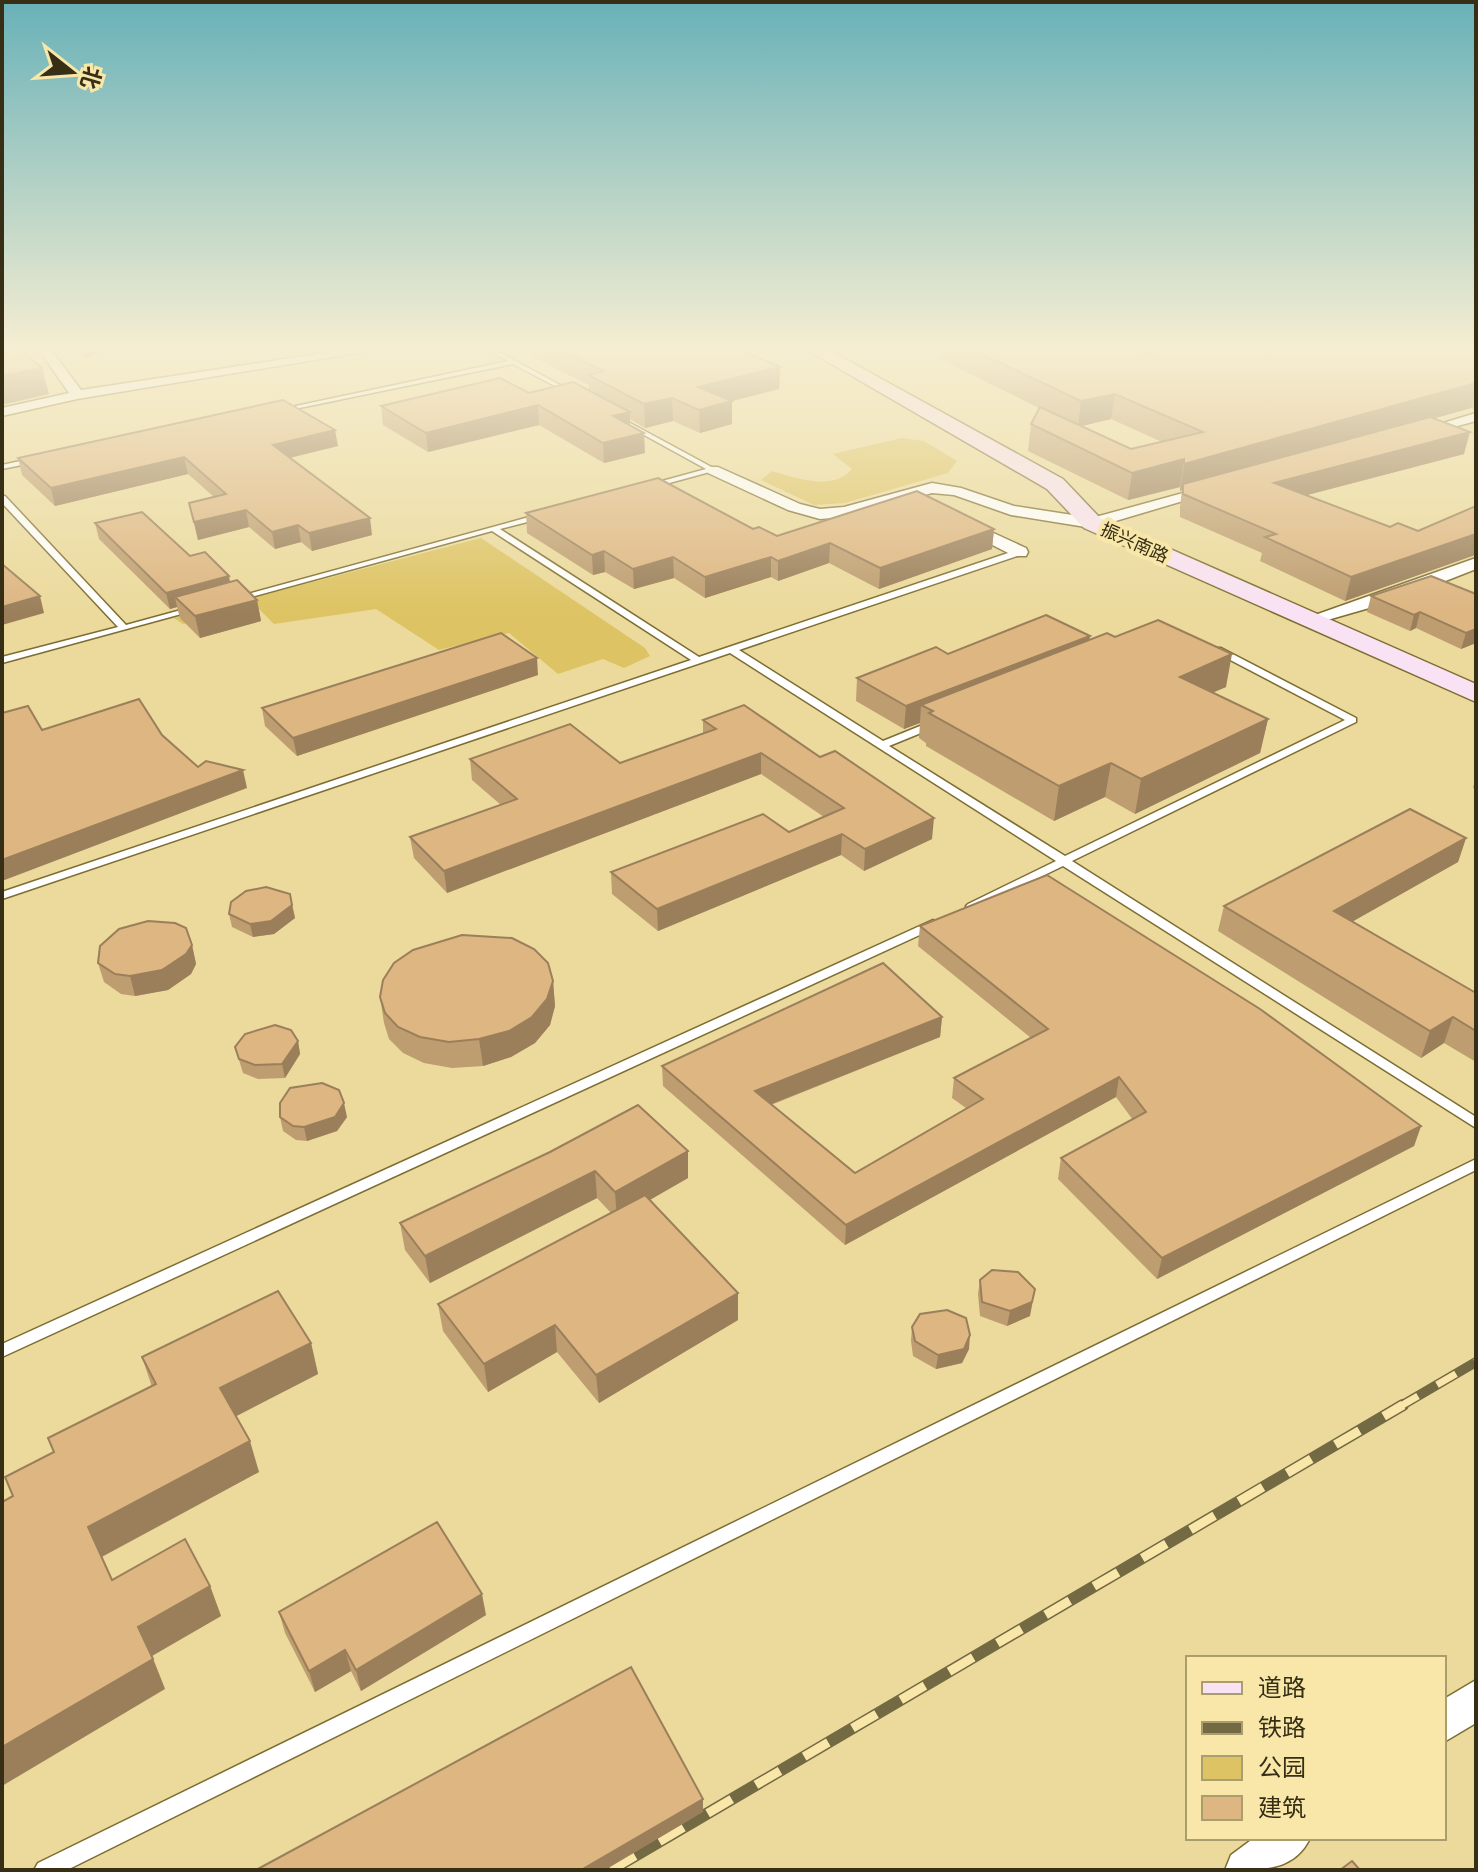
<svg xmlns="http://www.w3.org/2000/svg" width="1478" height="1872" viewBox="0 0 1478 1872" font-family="'Exo 2','Noto Sans SC',sans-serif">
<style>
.green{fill:#ddc363}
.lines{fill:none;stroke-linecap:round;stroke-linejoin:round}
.lane-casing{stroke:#7d6d32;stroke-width:3}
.street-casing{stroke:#7d6d32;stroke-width:3}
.secondary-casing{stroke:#7d6d32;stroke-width:3}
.lane{fill:#fff;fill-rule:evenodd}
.street{fill:#fff;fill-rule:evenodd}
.secondary{fill:#f9e2f4;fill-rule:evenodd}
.rail-far1-casing{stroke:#736943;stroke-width:10}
.rail-casing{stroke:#736943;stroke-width:12}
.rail-far1{stroke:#f8e7a8;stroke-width:7;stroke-dasharray:22;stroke-linecap:butt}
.rail{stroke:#f8e7a8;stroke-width:9;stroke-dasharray:28;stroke-linecap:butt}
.wall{fill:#be9d70;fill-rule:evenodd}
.shaded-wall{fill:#9b7f5b}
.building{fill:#ddb682;stroke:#9b7f5b;stroke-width:2}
.labels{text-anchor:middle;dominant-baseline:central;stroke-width:8;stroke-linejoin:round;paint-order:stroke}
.far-street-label{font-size:18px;fill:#362f16;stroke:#f8e7a8}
</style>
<rect width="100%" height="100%" fill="#ebda9c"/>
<!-- green -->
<g class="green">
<path d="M902,438L924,441L957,461L948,473L845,503L814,505L761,480L772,471C797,478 832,492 852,469L833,454Z"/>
<path d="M481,538L645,648L650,656L624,668L603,659L558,674L509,633L439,650L376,609L274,624L258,608L183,624L174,618Z"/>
</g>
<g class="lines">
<defs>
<g id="lane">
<path d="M499,352L573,392L568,393L513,364L280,412L277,410L508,361L497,355L496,354Z"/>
<path d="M615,417H619L717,470L651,488V484L706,469L615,419Z"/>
<path d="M34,458H37V462L2,469V465Z"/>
<path d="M2,496H5L126,625L192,607L196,610L2,663V657L118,627L2,503Z"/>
<path d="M540,514H543V518L500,529L699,657L1017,550H1023V554L739,650L883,741L930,722H938V726L889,746L1065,856L1345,720L1215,652V648H1221L1356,718V722L1072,861L1476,1117V1128L1063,866L976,908H968L966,906L968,904L1056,861L730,653L2,899V892L691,660L492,531L240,600L233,598Z"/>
<path d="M933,920L939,924L937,927L2,1357V1344Z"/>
<path d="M1476,1159V1170L67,1870H34L38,1863Z"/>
</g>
<g id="street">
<path d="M39,350H51L81,390L344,350H375L77,399L2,416V408L69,393Z"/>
<path d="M1476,413V421L1417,437L1410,433Z"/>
<path d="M708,467H718L800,504L820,509L844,507L932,483L961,488L1014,506L1092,518L1212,485L1220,490L1092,528L1011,515L954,495L932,493L845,517L820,519L788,510L708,473Z"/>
<path d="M965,520L1026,548L1028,552L1026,556H1014L959,528L957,525Z"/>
<path d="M1476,558V569L1397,600L1310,625L1301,620Z"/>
<path d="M1476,1680V1723L1444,1742V1699Z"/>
<path d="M1254,1838H1310C1294,1872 1260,1870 1225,1870L1231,1855Z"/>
</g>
<path id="secondary" d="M807,350H829L1063,479L1100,518L1476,684V702L1084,528L1047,489Z"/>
</defs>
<!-- lane casing -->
<use href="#lane" class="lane-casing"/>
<!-- street casing -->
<use href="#street" class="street-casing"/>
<!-- secondary casing -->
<use href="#secondary" class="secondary-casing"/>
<!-- lane -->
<use href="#lane" class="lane"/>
<!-- street -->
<use href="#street" class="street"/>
<!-- secondary -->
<use href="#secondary" class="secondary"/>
<defs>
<path id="rail-far1" d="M1399,1407L1476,1362"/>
<path id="rail" d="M611,1870L1403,1405"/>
</defs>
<!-- rail-far1 casing -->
<use href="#rail-far1" class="rail-far1-casing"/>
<!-- rail casing -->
<use href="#rail" class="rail-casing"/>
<!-- rail-far1 -->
<use href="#rail-far1" class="rail-far1"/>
<!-- rail -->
<use href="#rail" class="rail"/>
</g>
<!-- wall -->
<g class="wall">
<path d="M77,350H106L85,359Z"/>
<path d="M519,350H740L780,367L779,389L732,401V424L700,433L673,421L645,428L630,419V425L645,453L604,463L539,425L428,452L383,425L381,406L529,393L589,391V385Z"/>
<path d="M941,350H1136L1144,353L1476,350V410L1471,408L1434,418L1464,454L1307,495L1390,527L1418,531L1476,506V557L1475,555L1345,601L1260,561L1262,553L1180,517V507L1182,490L1180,491V487L1128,500L1028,451L1031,424L1039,408L940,359ZM1111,419L1162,442L1131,449L1081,426Z"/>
<path d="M338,446L290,458L372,535L312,551L301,542L275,549L249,527L198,540L189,503L214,497L188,474L55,506L22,475L18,458Z"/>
<path d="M526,513L753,529L777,536L994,529L992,549L879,589L829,563L778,581L771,577L705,598L674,578L634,589L605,572L593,575L527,533Z"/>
<path d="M95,523L190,556L257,600L261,621L200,638L180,618L177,607L170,609L99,539Z"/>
<path d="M1431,576L1476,643L1461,649L1416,628L1410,631L1367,612L1371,596Z"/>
<path d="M1090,636L1089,640L1226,687L1213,692L1268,719L1260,753L1135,814L1105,797L1054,821L926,746V743L919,738L920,723L904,729L856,701L857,678L948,654Z"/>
<path d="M538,675L297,756L265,726L262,708Z"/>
<path d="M703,720L932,839L864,871L841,855L658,931L612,894L611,872L789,832L824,817L761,774L447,893L414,858L410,837L501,805L472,780L470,759L620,763L703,733Z"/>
<path d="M1476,777V789L1473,788Z"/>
<path d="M1466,838L1458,862L1353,921L1476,993V1062L1444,1043L1421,1058L1218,931L1224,906Z"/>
<path d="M290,894L295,918L274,934L253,937L232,927L229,914Z"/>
<path d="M920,926L1421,1126L1414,1146L1157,1279L1058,1179L1061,1158L1133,1120L1116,1097L845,1245L663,1086L662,1066L942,1017L940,1037L771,1105L855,1173L966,1108L952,1098L954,1078L1031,1038L918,946Z"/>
<path d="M192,945L196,964L191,974L168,990L135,996L121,994L104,982L98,963Z"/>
<path d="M553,981L555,1006L550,1025L535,1043L511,1057L483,1066L452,1068L424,1063L403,1053L389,1039L384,1023L380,997Z"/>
<path d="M298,1041L300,1054L285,1078L258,1079L243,1073L235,1047Z"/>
<path d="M280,1117H347L337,1131L307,1141L296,1140L283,1131Z"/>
<path d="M688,1151V1178L649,1200L738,1320L599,1403L557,1352L488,1392L443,1331L438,1304L611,1213L597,1198L430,1283L405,1250L400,1223L550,1152Z"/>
<path d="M980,1280L1030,1316L1007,1326L980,1316L978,1294Z"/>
<path d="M912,1327L969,1349L962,1363L936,1369L913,1356L911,1341Z"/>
<path d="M311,1343L318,1374L235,1416L259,1472L102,1557L112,1580L210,1586L221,1616L152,1656L165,1689L13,1496L54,1453L152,1387L142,1357Z"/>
<path d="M279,1612L486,1615L361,1691L351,1671L315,1692L285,1633Z"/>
</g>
<!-- shaded-wall -->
<g class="shaded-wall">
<path d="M4,350H38L37,352L6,357Z"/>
<path d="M83,350H106L85,359Z"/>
<path d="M780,367L779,389L732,401V424L700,433L698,387Z"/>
<path d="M42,368L49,394L2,405V376Z"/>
<path d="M1476,383V390L1471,408L1183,490V484L1182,490L1180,491L1184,464Z"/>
<path d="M1115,394L1111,419L1078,427L1081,401Z"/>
<path d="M672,398L673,421L645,428L644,404Z"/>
<path d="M538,405L539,425L428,452L426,433Z"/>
<path d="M630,412V431L613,416Z"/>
<path d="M335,430L338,446L276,461L273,445Z"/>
<path d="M1470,432L1464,454L1269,505L1274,483Z"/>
<path d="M644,433L645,453L604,463L603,443Z"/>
<path d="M184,457L188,474L55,506L51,488Z"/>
<path d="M1184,459L1180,487L1128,500L1132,473Z"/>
<path d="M246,510L249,527L198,540L194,522Z"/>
<path d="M370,518L372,535L312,551L309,533Z"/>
<path d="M298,525L301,542L275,549L272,532Z"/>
<path d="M994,529L992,549L879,589L880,568Z"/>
<path d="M1476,534L1475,555L1345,601L1351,577Z"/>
<path d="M830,543L829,563L778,581V561Z"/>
<path d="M604,551L605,572L593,575L592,555Z"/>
<path d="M673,557L674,578L634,589L633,569Z"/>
<path d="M771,557V577L705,598V577Z"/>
<path d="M229,576L232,592L175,597L177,607L170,609L166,593Z"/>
<path d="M40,596L44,613L2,625V607Z"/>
<path d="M257,600L261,621L200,638L195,616Z"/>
<path d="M1420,612L1416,628L1410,631L1414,615Z"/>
<path d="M1476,629V643L1461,649L1466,633Z"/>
<path d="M1090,636L1087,658L933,711L921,705L920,723L904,729L906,706Z"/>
<path d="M1232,654L1226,687L1175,709L1180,677Z"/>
<path d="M537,658L538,675L297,756L293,738Z"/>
<path d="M1268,719L1260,753L1135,814L1141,779Z"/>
<path d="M761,753V774L447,893L444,871Z"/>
<path d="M1111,763L1105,797L1054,821L1059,786Z"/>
<path d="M243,770L247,788L2,881V860Z"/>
<path d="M934,818L932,839L864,871L865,849Z"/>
<path d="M842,834L841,855L658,931L657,909Z"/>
<path d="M1466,838L1458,862L1327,936L1334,911Z"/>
<path d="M292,905L295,918L274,934L253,937L250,924Z"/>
<path d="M192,945L196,964L191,974L168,990L135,996L130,976Z"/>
<path d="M553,981L555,1006L550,1025L535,1043L511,1057L483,1066L479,1039Z"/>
<path d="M942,1017L940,1037L754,1111L755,1091Z"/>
<path d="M1453,1017L1444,1043L1421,1058L1430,1031Z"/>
<path d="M298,1041L300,1054L285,1078L282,1064Z"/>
<path d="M1119,1077L1116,1097L845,1245L846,1225Z"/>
<path d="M344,1103L347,1117L337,1131L307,1141L304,1127Z"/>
<path d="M1421,1126L1414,1146L1157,1279L1162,1258Z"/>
<path d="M688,1151V1178L617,1219L615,1192Z"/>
<path d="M595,1171L597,1198L430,1283L425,1256Z"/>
<path d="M1035,1289L1030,1316L1007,1326L1010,1311Z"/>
<path d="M738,1293V1320L599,1403L596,1375Z"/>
<path d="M555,1325L557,1352L488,1392L484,1364Z"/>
<path d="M970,1335L969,1349L962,1363L936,1369L938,1355Z"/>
<path d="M311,1343L318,1374L229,1420L220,1388Z"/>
<path d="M250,1441L259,1472L101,1557L88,1527Z"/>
<path d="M210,1586L221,1616L150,1657L138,1627Z"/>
<path d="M482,1594L486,1615L361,1691L356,1670Z"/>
<path d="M345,1650L351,1671L315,1692L309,1671Z"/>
<path d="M153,1659L165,1689L2,1786V1747Z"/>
<path d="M703,1799V1812L605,1870H581Z"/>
</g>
<!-- building -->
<g class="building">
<path d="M2,350H21L42,368L2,376Z"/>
<path d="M561,350H740L780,367L698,387L732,401L699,410L672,398L644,404L588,375L604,371Z"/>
<path d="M973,350H1136L1144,353L1163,350H1476V383L1184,464V459L1132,473L1031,424L1040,407L1131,449L1203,432L1115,394L1081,401Z"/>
<path d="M500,378L529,393L573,382L630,412L613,416L644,433L603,443L538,405L426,433L381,406Z"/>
<path d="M283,400L335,430L273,445L370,518L309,533L298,525L272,532L246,510L194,522L189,503L226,494L184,457L51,488L18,458Z"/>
<path d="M1430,417L1470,432L1274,483L1390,527L1398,523L1418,531L1476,506V534L1351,577L1265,537L1276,534L1183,494V484Z"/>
<path d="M658,478L753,529L759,527L777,536L917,491L994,529L880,568L830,543L778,561L771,557L705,577L673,557L633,569L604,551L592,555L526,513Z"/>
<path d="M142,512L190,556L205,552L229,576L166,593L95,523Z"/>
<path d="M2,564L40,596L2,607Z"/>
<path d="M1431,576L1476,594V629L1466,633L1420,612L1414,615L1371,596Z"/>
<path d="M237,580L257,600L195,616L175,597Z"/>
<path d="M1046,615L1090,636L906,706L857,678L936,647L948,654Z"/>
<path d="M1158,620L1232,654L1180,677L1268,719L1141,779L1111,763L1059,786L929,713L933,711L921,705L1107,633L1115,637Z"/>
<path d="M501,633L537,658L293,738L262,708Z"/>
<path d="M139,699L162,735L198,767L206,761L243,770L2,860V713L28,706L42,730Z"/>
<path d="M744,705L820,757L835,751L934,818L865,849L842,834L657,909L611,872L763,814L789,832L844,808L761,753L444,871L410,837L517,799L470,759L570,724L620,763L716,729L703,720Z"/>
<path d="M1410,809L1466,838L1334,911L1476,993V1031L1453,1017L1430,1031L1224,906Z"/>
<path d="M1047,875L1260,1009L1421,1126L1162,1258L1061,1158L1146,1112L1119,1077L846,1225L662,1066L883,963L942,1017L755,1091L855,1173L983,1099L954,1078L1048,1029L920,926Z"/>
<path d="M266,887L290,894L292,905L271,921L250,924L229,914L231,902L246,891Z"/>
<path d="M148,921L175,923L186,928L192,945L186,954L162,970L130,976L115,974L98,963L100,946L119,929Z"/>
<path d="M462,935L512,938L534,949L548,963L553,981L547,999L532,1017L509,1031L479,1039L449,1042L420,1037L398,1027L385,1013L380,997L383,980L394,963L413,950Z"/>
<path d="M275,1025L291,1030L298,1041L282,1064L255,1065L239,1059L235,1047L245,1034Z"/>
<path d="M322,1083L339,1090L344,1103L335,1117L304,1127L293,1126L280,1117V1103L290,1088Z"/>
<path d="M638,1105L688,1151L615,1192L595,1171L425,1256L400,1223L550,1152Z"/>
<path d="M645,1195L738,1293L596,1375L555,1325L484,1364L438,1304Z"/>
<path d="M992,1270L1018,1272L1035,1289L1032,1302L1010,1311L982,1302L980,1280Z"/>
<path d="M278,1291L311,1343L220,1388L250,1441L88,1527L112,1580L185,1539L210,1586L138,1627L153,1659L2,1747V1502L13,1496L5,1477L54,1452L48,1438L156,1384L142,1357Z"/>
<path d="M947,1310L966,1318L970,1335L964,1349L938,1355L915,1341L912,1327L920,1314Z"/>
<path d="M437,1522L482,1594L356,1670L345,1650L309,1671L279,1612Z"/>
<path d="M631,1667L703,1799L581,1870H256Z"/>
<path d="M1352,1861L1360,1870H1340Z"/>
</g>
<!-- sky -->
<linearGradient id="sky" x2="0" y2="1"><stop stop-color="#68b1b8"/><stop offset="0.57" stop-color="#f6eed2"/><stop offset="1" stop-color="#f6eed2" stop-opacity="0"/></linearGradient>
<rect width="1478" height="612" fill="url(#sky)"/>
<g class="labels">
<!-- far-street labels -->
<g class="far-street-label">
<text transform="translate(1135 542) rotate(24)">振兴南路</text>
</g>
</g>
<!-- border -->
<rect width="1478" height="1872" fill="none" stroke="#362f16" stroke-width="8"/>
<!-- legend -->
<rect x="1186" y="1656" width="260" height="184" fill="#f8e7a8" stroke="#aa9d6e" stroke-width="2"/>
<rect x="1202" y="1682" width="40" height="12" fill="#f9e2f4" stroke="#aa9d6e" stroke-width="2"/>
<text x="1258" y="1696" font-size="24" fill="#362f16">道路</text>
<rect x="1202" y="1722" width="40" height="12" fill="#736943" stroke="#aa9d6e" stroke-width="2"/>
<text x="1258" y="1736" font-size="24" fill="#362f16">铁路</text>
<rect x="1202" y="1756" width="40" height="24" fill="#ddc363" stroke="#aa9d6e" stroke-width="2"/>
<text x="1258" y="1776" font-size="24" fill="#362f16">公园</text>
<rect x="1202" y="1796" width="40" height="24" fill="#ddb682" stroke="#aa9d6e" stroke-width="2"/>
<text x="1258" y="1816" font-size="24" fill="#362f16">建筑</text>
<!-- north arrow -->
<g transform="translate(72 72) rotate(107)" stroke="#f8e7a8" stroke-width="6" paint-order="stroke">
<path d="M0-6L14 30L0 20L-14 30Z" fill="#362f16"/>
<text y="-12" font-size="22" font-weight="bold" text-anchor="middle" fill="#362f16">北</text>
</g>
</svg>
